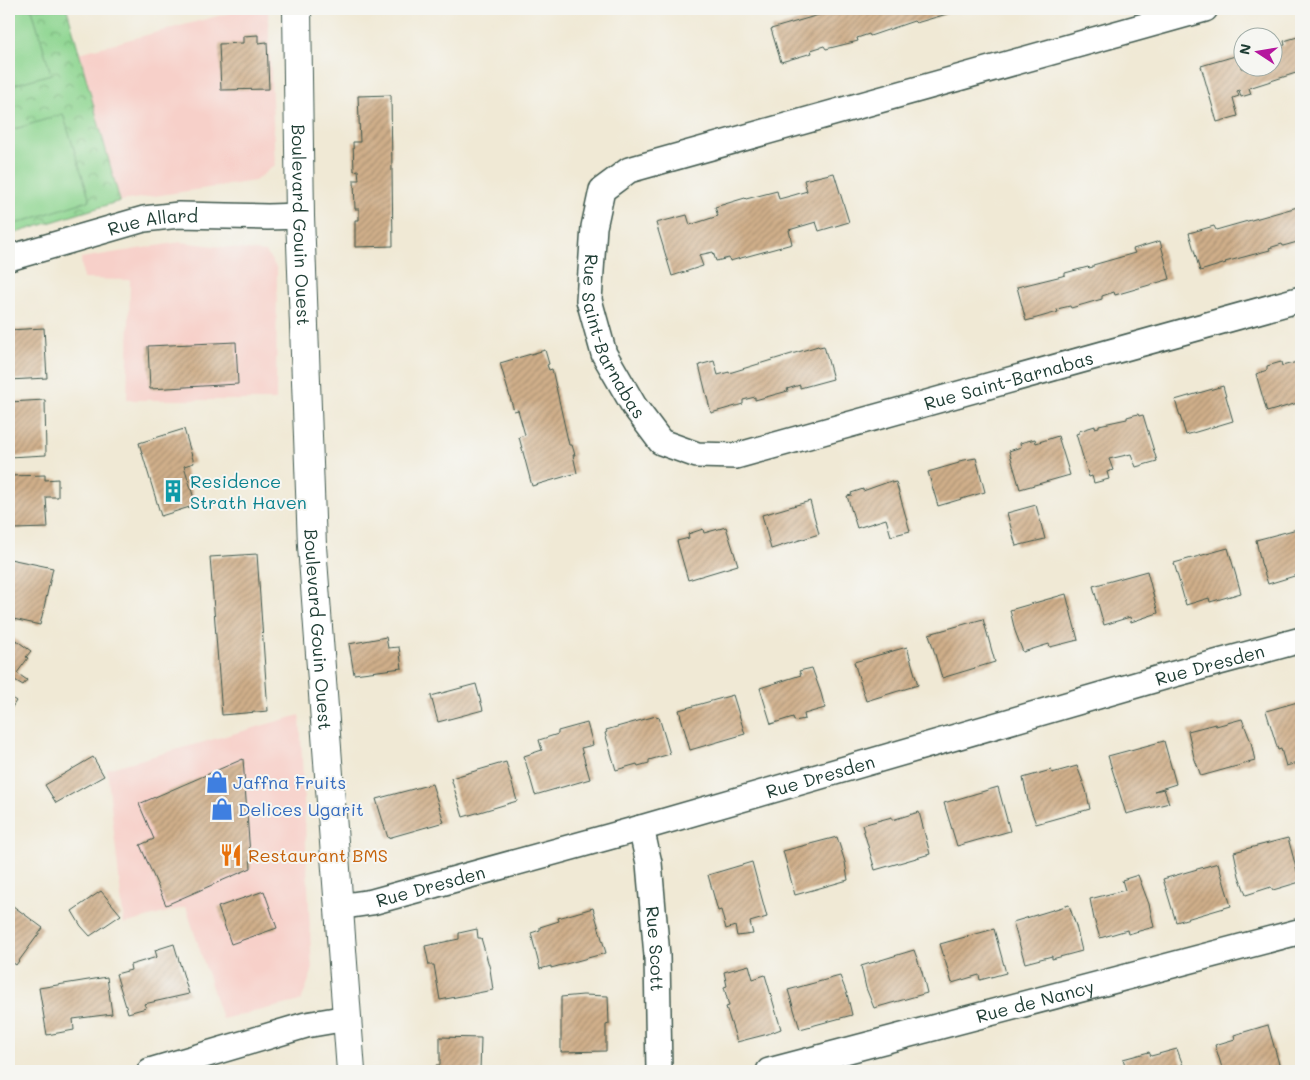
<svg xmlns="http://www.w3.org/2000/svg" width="1310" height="1080" viewBox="0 0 1310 1080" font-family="Mali,sans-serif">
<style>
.built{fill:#f7d0c9}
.park{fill:url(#park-crowns);stroke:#568962}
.pitch{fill:#8dd590;stroke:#568962}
.building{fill:url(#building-hatch)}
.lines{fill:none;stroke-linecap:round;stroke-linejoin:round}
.minor-casing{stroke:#3e574c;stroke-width:28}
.tertiary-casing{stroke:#3e574c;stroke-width:30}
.minor{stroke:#fff;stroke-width:25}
.tertiary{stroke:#fff;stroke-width:28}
.labels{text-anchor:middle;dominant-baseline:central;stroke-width:4;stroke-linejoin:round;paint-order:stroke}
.street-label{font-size:18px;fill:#1f3d34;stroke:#f6f6f2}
.culture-label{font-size:18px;fill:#0d838f;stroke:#f6f6f2;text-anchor:start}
.shop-label{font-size:18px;fill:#366cbe;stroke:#f6f6f2;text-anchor:start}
.food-label{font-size:18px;fill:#c56008;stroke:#f6f6f2;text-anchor:start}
</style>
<defs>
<pattern id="park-crowns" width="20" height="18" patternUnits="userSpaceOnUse" patternTransform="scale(1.25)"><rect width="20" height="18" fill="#8dd590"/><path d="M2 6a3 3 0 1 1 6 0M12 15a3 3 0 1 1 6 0" fill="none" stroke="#73ae76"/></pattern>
<pattern id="building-hatch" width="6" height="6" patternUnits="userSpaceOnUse" patternTransform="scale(1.25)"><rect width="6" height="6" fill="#d0af8a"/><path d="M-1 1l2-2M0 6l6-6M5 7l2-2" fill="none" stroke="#a89072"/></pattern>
</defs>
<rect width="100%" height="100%" fill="#f6f6f2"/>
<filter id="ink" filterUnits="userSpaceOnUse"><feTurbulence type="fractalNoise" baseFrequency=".02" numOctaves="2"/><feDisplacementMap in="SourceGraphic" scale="10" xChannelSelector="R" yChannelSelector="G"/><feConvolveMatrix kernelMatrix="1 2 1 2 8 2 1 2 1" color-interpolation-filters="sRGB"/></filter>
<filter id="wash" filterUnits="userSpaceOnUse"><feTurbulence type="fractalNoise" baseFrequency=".0096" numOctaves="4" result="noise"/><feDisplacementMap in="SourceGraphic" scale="20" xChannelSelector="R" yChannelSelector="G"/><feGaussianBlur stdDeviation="1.12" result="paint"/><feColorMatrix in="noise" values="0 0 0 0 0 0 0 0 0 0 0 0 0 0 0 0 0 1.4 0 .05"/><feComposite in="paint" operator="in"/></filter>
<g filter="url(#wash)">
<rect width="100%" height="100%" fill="#f0e9d5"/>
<!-- built -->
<g class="built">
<path d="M244,9H268L275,165L255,181L120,201L79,53Z"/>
<path d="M181,242L266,252L277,269L276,400H127L130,280L83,279L81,258Z"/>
<path d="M300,715L312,972L301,1001L222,1019L186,907L124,924L107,769Z"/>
</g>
<!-- park -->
<path class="park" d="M9,9H67L120,201L9,235Z"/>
<!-- pitch -->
<g class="pitch">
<path d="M9,9H32L51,74L9,86Z"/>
<path d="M63,114L90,200L9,226V131Z"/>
</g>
<g id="blocks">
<!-- building -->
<g class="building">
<path d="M366,9H395V10L377,13L373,15H369Z"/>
<path d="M839,9H945L947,14L916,23L914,21L870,36L869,34L857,38L858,41L826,49L824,46L811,50L812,53L781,62L771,29Z"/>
<path d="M258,35V43L267,42L269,89L221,90L219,44L243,43V36Z"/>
<path d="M1301,36V77L1299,72L1249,88L1251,94L1241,97L1239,90L1237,91L1239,96L1233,98L1238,116L1217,122L1201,66L1242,54V68H1272V48L1285,45L1284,41Z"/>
<path d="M391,95L393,246L355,247V220H359V209H355L354,180H359L358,170L354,171L353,142H360L358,96Z"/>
<path d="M834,173L849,222L819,231L816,222L789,230L792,244L730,261L729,258L716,261L713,252L699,255L703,266L672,276L656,223L687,215L690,225L718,216L715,207L745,198L746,199L777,191L779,199L794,195L807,191L804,180Z"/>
<path d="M1301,206V241L1283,246L1282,244L1269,248L1270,250L1225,262L1226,263L1200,271L1189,233L1214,226L1216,230Z"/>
<path d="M1160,241L1170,279L1115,295L1114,292L1102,296V299L1071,308L1070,306L1057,309L1058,312L1026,321L1017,287L1062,276L1065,275V273L1088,267L1089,268L1093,267V265L1135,253L1133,249Z"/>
<path d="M44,328L47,378L9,380V330Z"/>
<path d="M236,342L238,384L150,389L148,346Z"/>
<path d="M818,346L819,347L824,346L833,379L800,388V385L787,389L788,391L755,400V397L743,400V404L711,413L699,365L714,361L718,375L729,372V373Z"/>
<path d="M545,350L549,364L547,365L549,370L552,369L569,445H572L575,455H573L577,473L532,486L519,437L525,435L518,410L514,411L500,363Z"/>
<path d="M1301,361V402L1267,412L1256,374L1267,370V366L1281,362L1282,366Z"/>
<path d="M1223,386L1233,421L1186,435L1175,400Z"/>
<path d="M45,400L46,455L9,457V402Z"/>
<path d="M1138,414L1139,416L1143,415L1157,461L1136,467L1131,454L1109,459L1113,470L1107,472L1109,479L1094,483L1092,476L1089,477L1076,434L1079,433V431L1095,426V428L1099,427V425L1127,419V417Z"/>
<path d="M184,429L194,463L184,466L196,505L161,516L139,443Z"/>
<path d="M1058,436L1070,475L1020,489L1009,451L1021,447L1020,443L1035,439L1036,443Z"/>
<path d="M976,458L985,492L938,506L928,472L959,463V461Z"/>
<path d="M45,475V480L58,479V497H46L48,528L14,529L13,514H11L10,476Z"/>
<path d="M891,481V483L896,482L910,531L891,536L886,519L857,528L847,496L852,495L851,493L863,489V491Z"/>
<path d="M810,501L819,534L771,549L762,515Z"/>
<path d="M1036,505L1045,539L1016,546L1007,513Z"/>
<path d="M726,527L738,565L688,580L677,541L689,538L688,534L703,529L704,533Z"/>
<path d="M1301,528V574L1268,584L1261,563L1256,540Z"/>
<path d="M1228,548L1241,593L1210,602L1209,598L1186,605L1174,563Z"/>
<path d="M257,554L268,711L222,715L210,557Z"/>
<path d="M10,559L53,568L40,625L9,618V567Z"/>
<path d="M1147,571L1158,613L1131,622L1130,617L1104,625L1093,586Z"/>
<path d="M1066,594L1078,640L1050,647L1049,644L1023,652L1015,631L1010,610Z"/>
<path d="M983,619L995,662L942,678L929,634Z"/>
<path d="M9,635L31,651L26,657L28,658L17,673L27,680L23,685L13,679L9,685Z"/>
<path d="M386,637L388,648L399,647L402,668L354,674L349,644Z"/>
<path d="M907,647L918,685L866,701L854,662Z"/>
<path d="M812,668L821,693L825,708L804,714L805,719L794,721L793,717L771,724L760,688L801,675L799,671Z"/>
<path d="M476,684L483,710L438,722L431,696Z"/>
<path d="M733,695L745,734L690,750L679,710Z"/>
<path d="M9,696L16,701L9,712Z"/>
<path d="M1301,701V747H1299L1301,762L1286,766L1281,749L1278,750L1266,711Z"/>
<path d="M656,716L659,717L670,754L649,760V763L638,766L637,764L616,770L605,733L607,732L606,730Z"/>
<path d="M1242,719L1251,742L1255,761L1201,776L1194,757L1188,731L1215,724L1216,726Z"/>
<path d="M587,723L593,745L581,748L590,779L535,795L524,756L542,750L539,740L558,734V731Z"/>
<path d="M1164,741L1176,784L1154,791L1164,789L1169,803L1126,814L1108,756Z"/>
<path d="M93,757L104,776L56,803L45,785Z"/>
<path d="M243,759L251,868L166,905L140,845L154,839L139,804Z"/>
<path d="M506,762L517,801L463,817L451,778Z"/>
<path d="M1077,766L1086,790L1090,809L1036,824L1029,805L1023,778L1051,770L1052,773Z"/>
<path d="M432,784L444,822L388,838L376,799Z"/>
<path d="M998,787L1010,831L957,846L944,803Z"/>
<path d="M919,812L930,854L875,870L862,825L892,817V820Z"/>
<path d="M837,837L845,862L848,880L795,895L783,851Z"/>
<path d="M1288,838L1300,882L1273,890L1271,887L1246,895L1239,876L1234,852Z"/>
<path d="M752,862L767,917L750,922L753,934L737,936L735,926L726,929L721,910L718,911L708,875Z"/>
<path d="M1218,863L1231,906L1176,922L1163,879Z"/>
<path d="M1138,875L1149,904L1154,927L1128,934L1127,930L1100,938L1094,919L1090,899L1125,890L1122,880Z"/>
<path d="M101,891L121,915L90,936L81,926L72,911Z"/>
<path d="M264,891L277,928L231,944L218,907Z"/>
<path d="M9,903L43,928L16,965L9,960Z"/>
<path d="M1069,905L1076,926L1082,951L1052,959V956L1025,963L1013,922Z"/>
<path d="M593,908L606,953L551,968V966L540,969L531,933L540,930V927L559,921L558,918Z"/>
<path d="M477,929L478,938H481L490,969L493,990L440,1000L434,965H429L425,946L459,939V933Z"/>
<path d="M994,929L1006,973L980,980L979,975L952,983L940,944Z"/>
<path d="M174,944L189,994L144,1004L146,1008L128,1013L116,974L131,970L130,965L157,957L155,950Z"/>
<path d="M914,950L922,972L927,993L874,1008L866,988L861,966Z"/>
<path d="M749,965L753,979L765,975L781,1029L768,1034L737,1042L726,1007L729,1006L724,987L727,986L724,972Z"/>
<path d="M840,976L847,994L852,1015L800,1029L788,990Z"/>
<path d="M107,977L112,1014L73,1019L74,1030L47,1035L39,988Z"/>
<path d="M583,995L608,996L609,1024L606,1025V1051L561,1052V997Z"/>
<path d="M1268,1025L1281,1071H1223L1215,1045L1235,1039L1234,1035Z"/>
<path d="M440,1037L481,1038L480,1071H436V1065H440Z"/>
<path d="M1177,1049L1185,1071H1127L1123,1059L1149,1052L1151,1056Z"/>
</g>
</g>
</g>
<g filter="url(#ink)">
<use href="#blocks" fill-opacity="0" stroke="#3e574c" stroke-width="1"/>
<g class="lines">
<defs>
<g id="minor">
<path id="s1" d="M1205,9L629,170L602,190L594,227L589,300L604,354L634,406L661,442L697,455L736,456L1301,299"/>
<path id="s2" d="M9,258L144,219L179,215L268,217L300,216"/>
<path id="s3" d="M641,828L649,863L657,956L659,1071"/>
<path id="s4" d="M338,907L372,902L641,828L1167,676L1301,640"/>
<path d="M150,1071L306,1025L347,1018"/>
<path id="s5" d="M769,1071L1298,932L1301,934"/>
</g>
<g id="tertiary">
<path id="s6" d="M297,9L300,216L312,546L351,1071"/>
</g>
</defs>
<!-- minor casing -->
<use href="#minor" class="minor-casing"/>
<!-- tertiary casing -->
<use href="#tertiary" class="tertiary-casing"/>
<!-- minor -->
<use href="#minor" class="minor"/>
<!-- tertiary -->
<use href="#tertiary" class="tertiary"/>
</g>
</g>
<!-- icons -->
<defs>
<symbol id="building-bare" viewBox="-9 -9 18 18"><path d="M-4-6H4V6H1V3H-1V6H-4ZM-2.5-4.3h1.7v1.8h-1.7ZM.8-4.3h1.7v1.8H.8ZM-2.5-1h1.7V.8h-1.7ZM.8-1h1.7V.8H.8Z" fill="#0f9aa8" stroke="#f6f6f2" stroke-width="2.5" paint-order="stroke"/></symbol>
<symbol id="shop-bare" viewBox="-9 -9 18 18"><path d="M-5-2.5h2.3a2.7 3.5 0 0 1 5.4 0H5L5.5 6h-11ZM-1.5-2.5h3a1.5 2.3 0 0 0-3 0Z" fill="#3f7fe0" stroke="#f6f6f2" stroke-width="2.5" paint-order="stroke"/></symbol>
<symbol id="restaurant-bare" viewBox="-9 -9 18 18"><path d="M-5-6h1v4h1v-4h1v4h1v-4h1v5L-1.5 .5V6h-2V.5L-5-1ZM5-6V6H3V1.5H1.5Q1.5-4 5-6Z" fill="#e8710a" stroke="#f6f6f2" stroke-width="2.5" paint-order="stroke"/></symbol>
</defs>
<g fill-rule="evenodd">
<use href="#building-bare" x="157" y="475" width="32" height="32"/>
<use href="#shop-bare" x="201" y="766" width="32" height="32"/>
<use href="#shop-bare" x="206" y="793" width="32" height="32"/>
<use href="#restaurant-bare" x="215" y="839" width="32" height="32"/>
</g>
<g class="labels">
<!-- street labels -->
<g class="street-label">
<text stroke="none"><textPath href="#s2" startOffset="149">Rue Allard</textPath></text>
<text stroke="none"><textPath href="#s6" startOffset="216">Boulevard Gouin Ouest</textPath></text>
<text stroke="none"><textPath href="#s1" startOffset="784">Rue Saint-Barnabas</textPath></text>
<text stroke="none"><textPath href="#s1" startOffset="1264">Rue Saint-Barnabas</textPath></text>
<text stroke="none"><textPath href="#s6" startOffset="621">Boulevard Gouin Ouest</textPath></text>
<text stroke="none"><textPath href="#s4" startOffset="905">Rue Dresden</textPath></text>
<text stroke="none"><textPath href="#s4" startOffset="500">Rue Dresden</textPath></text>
<text stroke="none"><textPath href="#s4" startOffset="95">Rue Dresden</textPath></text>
<text stroke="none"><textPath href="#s3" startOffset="122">Rue Scott</textPath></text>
<text stroke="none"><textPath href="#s5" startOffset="275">Rue de Nancy</textPath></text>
</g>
<!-- culture labels -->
<g class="culture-label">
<text x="190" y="481">Residence<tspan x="190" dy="21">Strath Haven</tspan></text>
</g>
<!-- shop labels -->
<g class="shop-label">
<text x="233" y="782">Jaffna Fruits</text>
<text x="238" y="809">Delices Ugarit</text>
</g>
<!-- food labels -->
<g class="food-label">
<text x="248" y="855">Restaurant BMS</text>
</g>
</g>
<!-- margin -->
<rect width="1310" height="1080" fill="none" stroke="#f6f6f2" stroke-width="30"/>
<!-- north arrow -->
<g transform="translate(1258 52) rotate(282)"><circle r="24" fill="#f6f6f2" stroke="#a0aca6"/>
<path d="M0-4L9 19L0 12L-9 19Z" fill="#b5179e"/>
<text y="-8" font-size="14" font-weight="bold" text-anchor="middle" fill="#1f3d34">N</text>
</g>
</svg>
